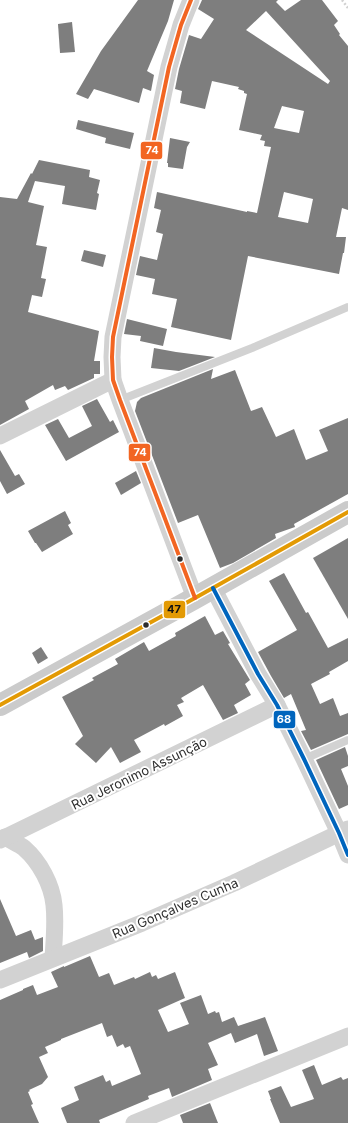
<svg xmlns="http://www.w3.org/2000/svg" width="348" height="1123" viewBox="0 0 348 1123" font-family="Inter,sans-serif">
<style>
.building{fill:#7e7e7e;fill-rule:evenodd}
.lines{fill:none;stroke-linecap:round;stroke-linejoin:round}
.path{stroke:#d2d2d2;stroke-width:2.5;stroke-dasharray:2 2;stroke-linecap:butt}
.lane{stroke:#d2d2d2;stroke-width:8}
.street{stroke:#d2d2d2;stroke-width:17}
.secondary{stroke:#cbcbcb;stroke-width:22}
.bus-1-casing{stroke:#fff;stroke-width:7}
.bus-2-casing{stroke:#fff;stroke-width:7}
.bus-3-casing{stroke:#fff;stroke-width:7}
.bus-1{stroke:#e39a04;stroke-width:4}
.bus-2{stroke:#f26522;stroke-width:4}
.bus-3{stroke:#0065bd;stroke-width:4}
.bus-dot{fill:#2d2d2d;stroke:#fff;stroke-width:1.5}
.labels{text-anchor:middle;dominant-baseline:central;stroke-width:4;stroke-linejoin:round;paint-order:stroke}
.street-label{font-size:13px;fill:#2d2d2d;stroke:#fff}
.line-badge{stroke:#fff;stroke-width:1.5}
.badge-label{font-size:11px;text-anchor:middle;font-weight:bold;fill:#fff}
.pale-badge-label{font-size:11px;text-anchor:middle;font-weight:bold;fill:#111}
</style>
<rect width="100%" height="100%" fill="#fff"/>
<!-- building -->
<g class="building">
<path d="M138,0H174L168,21L147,71L154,75L151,91L143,88L139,103L94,89L88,99L76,94L101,51Z"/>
<path d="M202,0H278L276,2L285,11L301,0H322L338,21L334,25L340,34L339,35L348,46V210L342,208L336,237H346L344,253H343L339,274L248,256L231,340L171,327L177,299L152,294L155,279L136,275L140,256L157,260L163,234L156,232L161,210L154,208L157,192L247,212V211L257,213L271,147L264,146L265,141L260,140L262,135L239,130L247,94L244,93V91L238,89L239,87L212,81L205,109L180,103L182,91L175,89L179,69L189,35L201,39L214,19L198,9ZM266,11L330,81L328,84L246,30ZM282,106L304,111L299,133L274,128ZM284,192L313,199L308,223L278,217Z"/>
<path d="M72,22L75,52L60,53L58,24Z"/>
<path d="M78,120L134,133L130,149L105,143L106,138L76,129Z"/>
<path d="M170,138L190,142L187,147L183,169L168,167V163H167Z"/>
<path d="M39,160L90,170L89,177L100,180L97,193L99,194L96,210L62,204L65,186L35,181L28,202L44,206L36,245L47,247L41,278L46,279L42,297L32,295L28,312L99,331L94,361H100V374H94V378L68,390L65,386L55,390L53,385L25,401L29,409L0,425V197L17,199L31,173L32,174Z"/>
<path d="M84,250L106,255L103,267L81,261Z"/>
<path d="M127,319L167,329L163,346L140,341L141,336L124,334Z"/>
<path d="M154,348L176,352L215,357L179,371L151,368Z"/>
<path d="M213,369L211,379L235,370L251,411L262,407L276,437L294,429L306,460L328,451L319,430L348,418V494L294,524L295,527L275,534L276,538L233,563L220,568L198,515L178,523L135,411L137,402L141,398Z"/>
<path d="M97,399L110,422L113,420L119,432L66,461L45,425L58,419L69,438L92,426L82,406Z"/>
<path d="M0,450L15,476L19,474L25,484L7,494L0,481Z"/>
<path d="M136,471L141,483L121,495L115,483Z"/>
<path d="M65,511L71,523L68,525L73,534L42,552L36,543H35L28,531Z"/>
<path d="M348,538V619L313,558Z"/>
<path d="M284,573L306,613L308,612L328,648L348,638V661L329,672L330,674L311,684L320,704L333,698L340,716L348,713V734L311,750L301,731L306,730L291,694L284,698L271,676L258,652L297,630L269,581Z"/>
<path d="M205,616L215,635L223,631L230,643L228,644L250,680L245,684L251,695L234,705L238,713L223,720L203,685L181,698L184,702L177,705L183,716L165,726L164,724L134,740L141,752L120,763L111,747L96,763L75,744L83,736L62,697L94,680L92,678L118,664L115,659L144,642L149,651L176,636L175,633Z"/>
<path d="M41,647L48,658L38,664L32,653Z"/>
<path d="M345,747L348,756V766L341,769L348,786V805L339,809L316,760Z"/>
<path d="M0,899L16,936L31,930L35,940L43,937V951L29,958L27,952L0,963Z"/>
<path d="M90,956L99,977L109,973L114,985L134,977L135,979L150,972L152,977L156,975L158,979L175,972L185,998L158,1010L168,1032L189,1024L180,1003L201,995L208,1014L215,1011L216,1013L219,1012L222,1022L234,1017L238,1026L265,1017L278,1051L264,1056L257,1034L235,1043L231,1033L208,1043L218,1065L208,1069L212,1080L172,1097L169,1088L148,1096L149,1099L99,1120L100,1123H67L61,1108L79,1100L74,1087L103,1075L106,1082L110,1080L112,1086L141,1074L130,1046L125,1048L123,1044L117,1047L112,1035L107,1037L102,1023L61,1039V1040L45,1047L48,1053L39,1057L48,1077L42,1084L29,1090L30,1091L28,1092L33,1104L31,1105L39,1123H0V1000L23,990V989L33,985L37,995L58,987L51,972L64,966V967Z"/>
<path d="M314,1065L322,1085L341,1077L343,1080L348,1078V1123H280L270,1099H271L268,1091L281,1086L291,1107L314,1099L302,1070Z"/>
<path d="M210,1103L218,1123H183L180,1115Z"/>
</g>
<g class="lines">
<!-- path -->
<path class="path" d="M342,0L348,8"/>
<!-- lane -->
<g class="lane">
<path d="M120,400L252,348L348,307"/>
<path d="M304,759L348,740"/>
</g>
<!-- street -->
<g class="street">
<path d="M191,0L181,25L169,67L113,337L112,357L113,380L120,400L195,598"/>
<path d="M0,436L113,380"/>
<path d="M213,588L258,674L277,705L304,759L339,833L348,855"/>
<path d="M5,837C11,841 19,844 24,848C40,862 52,885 54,905C56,923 54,941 53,958"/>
<path d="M0,840L277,705"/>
<path d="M0,980L142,923L234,883L348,829"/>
<path d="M134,1123L348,1036"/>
</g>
<!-- secondary -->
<path class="secondary" d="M0,705L195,598L348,512"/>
<defs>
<path id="bus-1" d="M0,705L195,598L348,512"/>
<path id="bus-2" d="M191,0L181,25L169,67L113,337L112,357L113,380L120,400L195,598"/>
<path id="bus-3" d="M213,588L258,674L277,705L304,759L339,833L348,855"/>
</defs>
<!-- bus-1 casing -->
<use href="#bus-1" class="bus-1-casing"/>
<!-- bus-2 casing -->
<use href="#bus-2" class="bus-2-casing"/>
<!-- bus-3 casing -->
<use href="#bus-3" class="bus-3-casing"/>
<!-- bus-1 -->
<use href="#bus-1" class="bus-1"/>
<!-- bus-2 -->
<use href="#bus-2" class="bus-2"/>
<!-- bus-3 -->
<use href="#bus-3" class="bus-3"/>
</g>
<!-- markers -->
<g class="bus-dot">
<circle cx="180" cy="559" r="3.5"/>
<circle cx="146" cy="625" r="3.5"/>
</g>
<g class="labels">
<!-- street labels -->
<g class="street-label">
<text transform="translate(139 773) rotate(-26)">Rua Jeronimo Assunção</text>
<text transform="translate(175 908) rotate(-23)">Rua Gonçalves Cunha</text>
</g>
</g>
<g class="line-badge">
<rect x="140" y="141" width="23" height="19" rx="4" fill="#f26522"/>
<rect x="128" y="443" width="23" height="19" rx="4" fill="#f26522"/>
<rect x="163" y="600" width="23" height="19" rx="4" fill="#e39a04"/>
<rect x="273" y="710" width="23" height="19" rx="4" fill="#0065bd"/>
</g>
<g class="badge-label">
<text x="152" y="154">74</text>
<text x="140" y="456">74</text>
<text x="284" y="723">68</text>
</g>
<g class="pale-badge-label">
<text x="174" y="613">47</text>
</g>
</svg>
